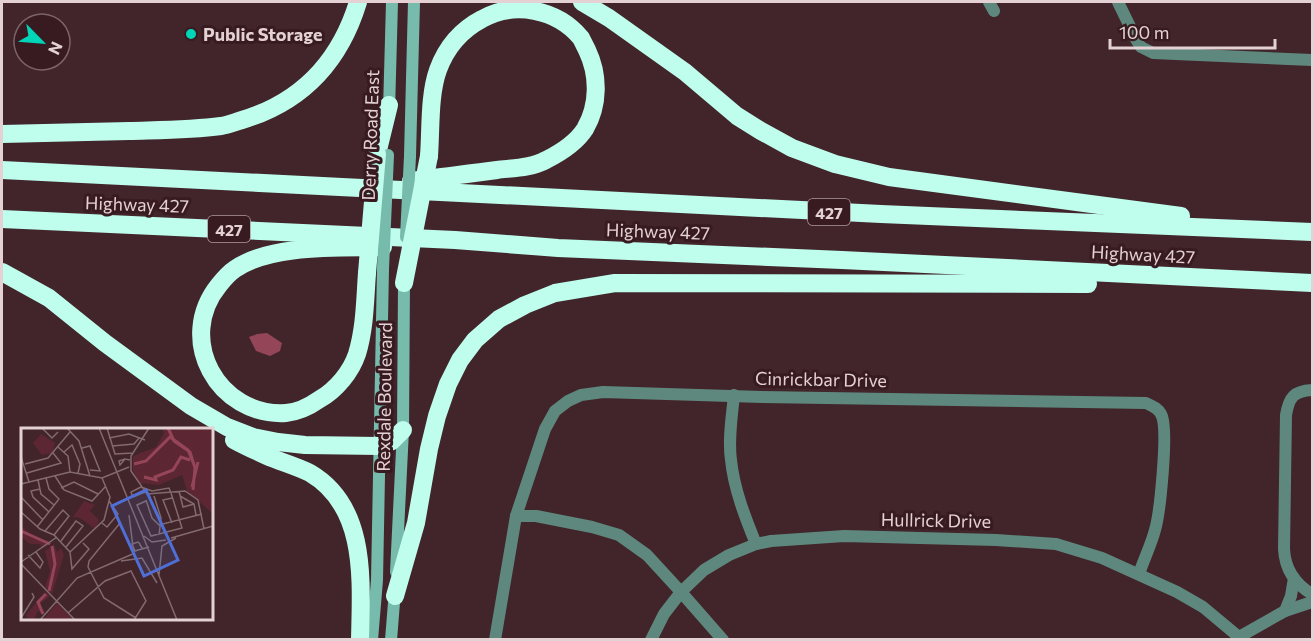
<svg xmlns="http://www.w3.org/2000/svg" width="1314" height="641" viewBox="0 0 1314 641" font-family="Commissioner,sans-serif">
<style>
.water{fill:#954558}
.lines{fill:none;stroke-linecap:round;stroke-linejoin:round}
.minor{stroke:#5e887e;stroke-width:12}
.tertiary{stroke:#5e887e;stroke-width:12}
.secondary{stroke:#76bbab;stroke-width:12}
.motorway{stroke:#bffded;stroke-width:18}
.secondary-bridge{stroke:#76bbab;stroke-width:12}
.motorway-bridge{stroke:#bffded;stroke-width:18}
.poi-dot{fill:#00d5b7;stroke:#371b21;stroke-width:2}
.labels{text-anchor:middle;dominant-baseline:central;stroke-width:6;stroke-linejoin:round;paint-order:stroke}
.shield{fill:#371b21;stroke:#b09a9e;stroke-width:1.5}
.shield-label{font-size:16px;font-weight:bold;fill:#e4d1d4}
.poi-label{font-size:18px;font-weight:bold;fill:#e4d1d4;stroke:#371b21;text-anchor:start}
.street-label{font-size:18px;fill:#e4d1d4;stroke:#371b21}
.inset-river{fill:none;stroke:#954558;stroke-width:3}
.inset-road{fill:none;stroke:#826a6e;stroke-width:1.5}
.view{fill:#4f6fd7;fill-opacity:0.15;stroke:#4f6fd7;stroke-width:3}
.inset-edge{fill:none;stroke:#e4d1d4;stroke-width:3}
</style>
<rect width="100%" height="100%" fill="#41252a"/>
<!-- water -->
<path class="water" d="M267,333L282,343L280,351L270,356L256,351L249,337L257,334Z"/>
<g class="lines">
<!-- minor -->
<g class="minor">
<path d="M989,2L994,11"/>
<path d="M1118,2L1137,41L1141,47L1153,53L1312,60"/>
<path d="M1312,390C1294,391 1289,397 1286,415L1284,549C1285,569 1295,584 1312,594"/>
<path d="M734,395C732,416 728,439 731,460C734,489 745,517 756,544"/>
<path d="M516,516H536L592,527L619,535L647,555L681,592L723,640"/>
<path d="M1285,611L1291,596L1294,578"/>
<path d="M495,640L516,516L545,429L555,411L568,401L581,395L603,392L762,397L1146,403C1152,406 1158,408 1161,414C1169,427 1160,513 1155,530C1151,545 1144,559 1139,574"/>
<path d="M651,640L664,614L681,592L704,570L729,555L756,544L771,541L844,536L996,540L1056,544L1102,558L1177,592L1203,607L1239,637"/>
</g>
<!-- tertiary -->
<path class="tertiary" d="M1236,640L1239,637L1285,611L1312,602"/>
<!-- secondary -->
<g class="secondary">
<path d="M389,111L392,2"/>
<path d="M410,156L414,2"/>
<path d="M396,572L403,430L404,283"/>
<path d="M372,640L377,580L383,269"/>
<path d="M391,640L395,590"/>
</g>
<!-- motorway -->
<g class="motorway">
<path d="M582,2L609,18L685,72L737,116L761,131L792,148L835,164L889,177L1181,216"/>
<path d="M2,134C44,133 87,132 129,131C160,130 191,130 221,126C228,125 235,122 242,120C302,102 340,61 358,2"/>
<path d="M377,154L389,105"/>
<path d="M2,170L881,214L1312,232"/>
<path d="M411,181C439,177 468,174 497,170C513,168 531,168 546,160C560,153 576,143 585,129C599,105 599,75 587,50C585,46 583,42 581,38C557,9 514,1 482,19C461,30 446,48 438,70C429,95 431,129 429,156"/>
<path d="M2,219L455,240L558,248L842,260L1312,283"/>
<path d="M2,272L49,298L105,343L191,406L227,427L253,437L278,442L305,445L379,446L392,441L403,430"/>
<path d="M367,273C365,300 365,328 357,354C351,372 336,390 320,399C310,406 299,412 286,413C218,417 175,339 219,285C223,280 229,273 235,269C271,244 340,248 383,247"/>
<path d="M234,440C245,446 256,451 267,456C281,462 296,466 310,473C368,507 361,582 360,640"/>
<path d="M395,596L416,523L429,449L437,416L448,384L460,360L475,340L499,319L525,305L555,293L615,283L1088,284"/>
</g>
<!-- secondary-bridge -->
<g class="secondary-bridge">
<path d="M406,237L410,156"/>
<path d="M383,269L388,155"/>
</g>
<!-- motorway-bridge -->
<g class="motorway-bridge">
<path d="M367,273L377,154"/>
<path d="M404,283L429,156"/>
</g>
</g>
<!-- markers -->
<circle class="poi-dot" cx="191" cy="34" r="6"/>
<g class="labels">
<!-- shield labels -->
<g class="shield">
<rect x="808" y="199" width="42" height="26" rx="4.5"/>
<rect x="208" y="216" width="42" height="26" rx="4.5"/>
</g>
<g class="shield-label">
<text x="829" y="212">427</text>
<text x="229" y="229">427</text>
</g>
<!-- poi labels -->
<g class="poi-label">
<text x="203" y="34">Public Storage</text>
</g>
<!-- street labels -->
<g class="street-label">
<text transform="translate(370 135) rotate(-88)">Derry Road East</text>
<text transform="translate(137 204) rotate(2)">Highway 427</text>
<text transform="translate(658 231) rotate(2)">Highway 427</text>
<text transform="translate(1143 254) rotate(3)">Highway 427</text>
<text transform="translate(821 379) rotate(1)">Cinrickbar Drive</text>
<text transform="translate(384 397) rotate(-89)">Rexdale Boulevard</text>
<text transform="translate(936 520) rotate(1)">Hullrick Drive</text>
</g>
</g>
<!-- overview -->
<g transform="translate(21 428)">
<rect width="192" height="192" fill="#41252a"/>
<path d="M141,0H192V86L166,63L161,47L138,57L119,55L112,43V28L135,19L143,5ZM20,6L34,15L31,25L21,27L12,15ZM63,73L74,77L69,83L78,92L74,101L59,90L52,89ZM0,98L14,109L31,115L21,121L19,116H9L0,109ZM33,116L36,124L40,120L43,127L31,166L24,159L29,143L24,123ZM24,164L29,168L19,176L24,184L22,187L17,183L13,192H8L5,187ZM36,175L52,192H22Z" fill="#5c2633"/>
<path class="inset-river" d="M147,0L153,13L169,24L174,40L172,62M113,36L125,33L149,9L167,22L174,39M123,49L135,52L134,49L152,42L160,29L169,32M171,59L177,34M0,103L29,116M28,163L34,136L31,118M22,186L17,174L25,166"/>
<path class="inset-road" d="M21,0L31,10L37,4M46,0L58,13L69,48M78,0L156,192M86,0L94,26L112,25M128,0L110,28V43L126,66L164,63L177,72L183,101M88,10L108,6L124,12M91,18L113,16L118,10M37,19L47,28L49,44M61,20L69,18L79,43L69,42M43,24L51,17L59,36L57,45M0,29L8,54M104,31L98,33L99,37L104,31L109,32M4,36L27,30L49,4M6,45L40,35L32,25M34,48L43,62L71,73L85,58M17,52L20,66L33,77M0,56L49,44L81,50L108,39M120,59L131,63L148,60L150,65M120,59L110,64L112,69L124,64M40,60L53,54L77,66M19,61L10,63L12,69L28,84M158,63L162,79L173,76M133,68L140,90L138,107M159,68L173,76L175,87M0,69L22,92M125,72L131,90L138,97L181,86M125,73L116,77L130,108L161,100L150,65M0,84L19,101L33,107L49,124M108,87L113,127M81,95L86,99L97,86L88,73M151,95L142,72L151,70M16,99L38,71L28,61L25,50M24,103L42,82L48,88L33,107M123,108L131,114L145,112M150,110L192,98M40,113L55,93L62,98L45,119M122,121L119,117V116L117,114L111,116L114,123L117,122L121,121L128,119M49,124L83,92L89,69L81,50M49,124L51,141L68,121L62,115M7,127L19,140L22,134L15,124M100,133L121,130L136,155M0,134L36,109M0,136L54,192M67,139L83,170L115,190M67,139L68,133L99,95M138,147L141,118L155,110M47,185L84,153L110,143L125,173L113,192M0,190L13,169L11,165M19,192L56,150L114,125"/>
<path class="view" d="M125,62L157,132L123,148L91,78Z"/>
<rect width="192" height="192" class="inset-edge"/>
</g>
<!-- border -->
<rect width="1314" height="641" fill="none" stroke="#e4d1d4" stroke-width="6"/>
<!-- north arrow -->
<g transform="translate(42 42) rotate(115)"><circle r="28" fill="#371b21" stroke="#7c6469" stroke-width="1.5"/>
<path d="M0-4.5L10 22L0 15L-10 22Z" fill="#00d5b7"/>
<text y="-9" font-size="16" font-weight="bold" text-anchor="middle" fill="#e4d1d4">N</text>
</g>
<!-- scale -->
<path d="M1110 39v9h165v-9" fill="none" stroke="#e4d1d4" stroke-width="3"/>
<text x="1119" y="39" font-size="18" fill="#e4d1d4" stroke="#371b21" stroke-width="4.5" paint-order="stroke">100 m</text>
</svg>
